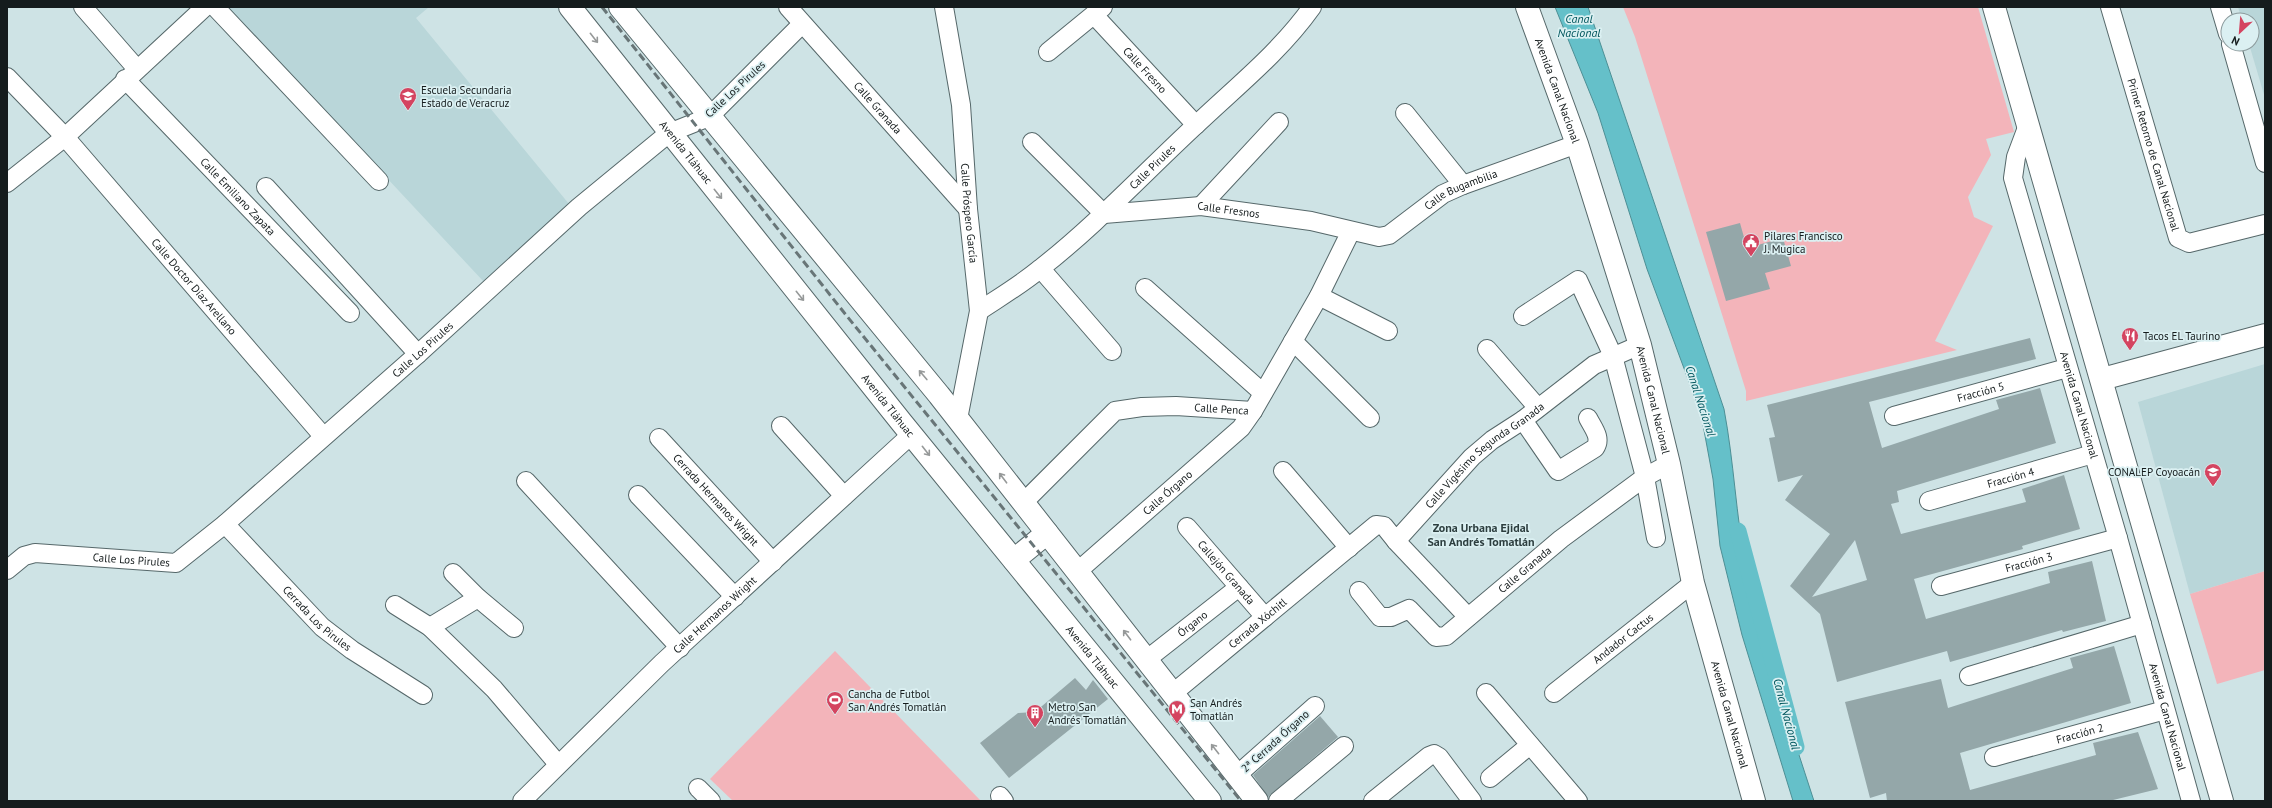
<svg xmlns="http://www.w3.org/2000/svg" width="2272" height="808" viewBox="0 0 2272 808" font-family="'PT Sans',sans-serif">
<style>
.built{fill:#b9d6d9}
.green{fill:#f3b4ba}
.water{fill:#65c0c9;stroke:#4d8f95}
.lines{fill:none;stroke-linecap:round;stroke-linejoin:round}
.canal{stroke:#65c0c9;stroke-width:17}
.building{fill:#94a7a9;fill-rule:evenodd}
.street-casing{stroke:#56686a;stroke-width:20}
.secondary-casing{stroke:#56686a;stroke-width:24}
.street{stroke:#fff;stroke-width:18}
.secondary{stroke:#fff;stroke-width:22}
.rail{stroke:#687577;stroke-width:3;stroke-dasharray:8 4;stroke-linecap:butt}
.oneway{stroke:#969999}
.labels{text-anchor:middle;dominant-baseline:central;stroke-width:3.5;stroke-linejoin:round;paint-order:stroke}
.street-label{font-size:11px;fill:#151c1d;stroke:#dbf0f2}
.poi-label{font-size:11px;fill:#151c1d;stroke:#dbf0f2;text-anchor:start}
.water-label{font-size:12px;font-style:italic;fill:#00565d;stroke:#dbf0f2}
.neighbourhood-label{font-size:12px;font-weight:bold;fill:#2d3e3f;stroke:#dbf0f2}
</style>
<rect width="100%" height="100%" fill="#cee3e5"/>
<!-- built -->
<g class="built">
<path d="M229,7H429L416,18L569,204L484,282L228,8Z"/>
<path d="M2238,7H2265V98L2249,44H2252V20H2242Z"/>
<path d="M2265,364V571L2190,594L2138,402Z"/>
</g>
<!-- green -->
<g class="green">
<path d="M1623,7H1978L2014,132L1986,139L1991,155L1968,197L1974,217L1993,226L1935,341L1957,350L1746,401V391L1635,37Z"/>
<path d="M2265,571V670L2217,684L2190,594Z"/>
<path d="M835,651L981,801H733L710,779Z"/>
</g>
<!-- water -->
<path class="water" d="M1555,7H1588L1724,409C1734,462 1736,516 1746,568C1763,647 1789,724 1814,801H1793L1742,635L1720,546L1713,479L1701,414L1647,269L1598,113Z"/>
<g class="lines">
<!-- canal -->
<path class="canal" d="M1738,531L1796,747"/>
</g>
<!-- building -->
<g class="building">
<path d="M1740,223L1747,248L1783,238L1791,266L1765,273L1770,289L1726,301L1706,232Z"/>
<path d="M2030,338L2036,359L1869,402L1882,448L1999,409L1996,400L2040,388L2056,443L1897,491L1899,502L1891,504L1901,534L2026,502L2022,489L2064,475L2080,529L2022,546L2023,549L1914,579L1926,619L2050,583L2048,572L2092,561L2106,621L2063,632L2062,630L1950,662L1947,651L1837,682L1820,614L1790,586L1830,534L1785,500L1803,475L1778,482L1769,438L1775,437L1767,405ZM1855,540L1867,580L1812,597Z"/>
<path d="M2114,646L2131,703L1960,753L1970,790L2096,755L2093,743L2138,732L2158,789L2109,801H1887L1886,793L1870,798L1845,702L1941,679L1948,708L2073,668L2070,658Z"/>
<path d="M1075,678L1086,690L1093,680L1108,699L1009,778L980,743L1018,713L1035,712Z"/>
<path d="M1320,716L1338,737L1268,797L1253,775Z"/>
</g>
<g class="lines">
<defs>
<g id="street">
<path d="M83,7L137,69"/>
<path d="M215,7L379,181"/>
<path id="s1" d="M788,7L968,209"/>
<path id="s2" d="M944,7L961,105L968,209L979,311L958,419"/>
<path id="s3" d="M2110,7L2178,238L2189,243L2265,224"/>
<path d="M2220,7L2228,34"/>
<path id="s4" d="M1094,15L1196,125"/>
<path d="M2231,44L2265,163"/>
<path d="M1048,52L1103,7"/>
<path id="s5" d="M7,77L65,137L323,436"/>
<path id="s6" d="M125,79L350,313"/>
<path d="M1405,113L1463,185"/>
<path id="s7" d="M2028,125L2016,157L2013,178L2118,538L2191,801"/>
<path id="s8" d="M1032,142L1104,214L1201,206L1311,221L1379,237L1389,235L1443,194L1463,185L1577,144"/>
<path d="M7,183L65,137L205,7"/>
<path d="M266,187L418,354"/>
<path d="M1201,206L1279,122"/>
<path d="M1041,269L1112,351"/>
<path d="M1145,288L1263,393"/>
<path d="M1319,296L1388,331"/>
<path id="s9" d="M979,311C1000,297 1022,284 1041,268C1097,224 1145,172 1197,124C1237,86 1280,52 1312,7"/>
<path d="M1523,316L1578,280L1613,356L1645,477L1656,538"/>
<path d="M1293,341L1370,418"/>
<path d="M1487,349L1538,408"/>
<path id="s10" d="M1894,416L2067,368"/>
<path d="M1523,420L1558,471L1595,448C1602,438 1593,428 1588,418"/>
<path d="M781,426L844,496"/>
<path id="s11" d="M659,438L773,562"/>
<path d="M1283,471L1349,548"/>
<path d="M526,481L680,648"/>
<path d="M638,495L735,597"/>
<path id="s12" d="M1929,501L2093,454"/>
<path id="s13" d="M1023,503L1115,411L1142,407L1176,406L1253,411"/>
<path id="s14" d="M225,524L322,627L352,650L423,695"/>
<path id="s15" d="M1187,527L1265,617"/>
<path d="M1396,541L1468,617"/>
<path id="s16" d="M7,570L24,556L35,553L176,563L225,524L418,354L579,207L669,133L709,117L802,24"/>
<path id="s17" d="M1078,571L1241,428L1253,411L1319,296L1351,231"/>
<path d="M453,573L478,598L514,628"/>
<path id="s18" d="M1941,586L2118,538"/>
<path id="s19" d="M1359,591L1380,617H1391L1409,609L1436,637L1446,636L1561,539L1645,477L1669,464"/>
<path d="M395,605L430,627L494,689L558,764"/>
<path d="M430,627L478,598"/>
<path id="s20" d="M1146,660L1239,587"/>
<path d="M1969,676L2142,624"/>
<path d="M1486,693L1578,801"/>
<path id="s21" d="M1554,693L1693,583"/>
<path id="s22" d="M1172,694L1376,525L1384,526L1396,541L1472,457L1492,440L1523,420L1594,365L1640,345"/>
<path id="s23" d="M1994,757L2165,710"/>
<path d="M1236,776L1315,706"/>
<path d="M1490,778L1530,745"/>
<path d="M698,788L711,801"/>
<path d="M1000,796L1004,801"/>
<path id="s24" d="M522,801L662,663L912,434"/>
<path d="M1278,801L1344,746"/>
<path d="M1373,801L1429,756L1434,754L1439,757L1472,801"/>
</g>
<g id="secondary">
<path id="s25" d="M570,7L902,423L1210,801"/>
<path d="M620,7L939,395L1257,801"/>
<path id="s26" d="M1527,7L1577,144L1640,345L1669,464L1693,583L1754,801"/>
<path d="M1994,7L2222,801"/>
<path d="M2102,379L2265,335"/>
<path d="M1014,560L1047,533"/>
</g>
</defs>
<!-- street casing -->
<use href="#street" class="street-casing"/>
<!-- secondary casing -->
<use href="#secondary" class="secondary-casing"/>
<!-- street -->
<use href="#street" class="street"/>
<!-- secondary -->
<use href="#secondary" class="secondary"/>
<!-- rail -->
<path class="rail" d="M602,7L846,315L1241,801"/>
</g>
<!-- one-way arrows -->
<defs><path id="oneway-shaft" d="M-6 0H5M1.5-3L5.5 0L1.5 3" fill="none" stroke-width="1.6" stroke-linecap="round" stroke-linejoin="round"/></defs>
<g class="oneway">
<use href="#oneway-shaft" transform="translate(594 38) rotate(52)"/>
<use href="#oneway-shaft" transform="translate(718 194) rotate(51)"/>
<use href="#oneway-shaft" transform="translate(800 296) rotate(51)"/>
<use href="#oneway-shaft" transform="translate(923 375) rotate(-130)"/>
<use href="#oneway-shaft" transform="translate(926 451) rotate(52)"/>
<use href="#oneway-shaft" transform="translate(1003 478) rotate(-127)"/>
<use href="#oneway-shaft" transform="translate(1127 635) rotate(-127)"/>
<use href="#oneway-shaft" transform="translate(1215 749) rotate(-128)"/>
</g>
<!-- icons -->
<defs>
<symbol id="school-pin" viewBox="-11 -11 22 30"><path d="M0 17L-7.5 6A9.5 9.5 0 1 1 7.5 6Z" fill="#d44460" stroke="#dbf0f2"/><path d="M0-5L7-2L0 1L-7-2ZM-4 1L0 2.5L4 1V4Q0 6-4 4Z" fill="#fff"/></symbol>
<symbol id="civic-pin" viewBox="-11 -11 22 30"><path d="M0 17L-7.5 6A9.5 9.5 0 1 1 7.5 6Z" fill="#d44460" stroke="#dbf0f2"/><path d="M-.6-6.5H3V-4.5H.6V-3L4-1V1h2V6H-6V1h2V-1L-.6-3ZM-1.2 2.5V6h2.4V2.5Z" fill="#fff"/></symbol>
<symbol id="restaurant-pin" viewBox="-11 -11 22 30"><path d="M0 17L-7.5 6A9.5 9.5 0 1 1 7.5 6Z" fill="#d44460" stroke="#dbf0f2"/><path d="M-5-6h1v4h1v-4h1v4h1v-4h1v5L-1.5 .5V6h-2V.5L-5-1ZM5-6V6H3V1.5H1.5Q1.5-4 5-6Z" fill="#fff"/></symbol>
<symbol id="stadium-pin" viewBox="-11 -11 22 30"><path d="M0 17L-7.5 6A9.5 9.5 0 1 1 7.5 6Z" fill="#d44460" stroke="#dbf0f2"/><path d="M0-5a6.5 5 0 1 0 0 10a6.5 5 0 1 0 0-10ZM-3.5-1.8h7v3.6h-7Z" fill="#fff"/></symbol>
<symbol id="metro-pin" viewBox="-11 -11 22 30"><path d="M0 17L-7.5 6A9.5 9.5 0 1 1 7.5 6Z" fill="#d44460" stroke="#dbf0f2"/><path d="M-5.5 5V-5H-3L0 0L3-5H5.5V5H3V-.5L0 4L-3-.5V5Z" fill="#fff"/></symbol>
<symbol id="building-pin" viewBox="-11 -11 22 30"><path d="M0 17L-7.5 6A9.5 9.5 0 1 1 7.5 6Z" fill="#d44460" stroke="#dbf0f2"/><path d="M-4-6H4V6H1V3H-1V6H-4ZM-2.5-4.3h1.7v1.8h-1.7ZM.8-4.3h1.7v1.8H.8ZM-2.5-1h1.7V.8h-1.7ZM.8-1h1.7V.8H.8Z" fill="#fff"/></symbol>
</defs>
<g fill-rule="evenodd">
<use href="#school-pin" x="398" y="86" width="20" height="27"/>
<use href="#civic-pin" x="1741" y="232" width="20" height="27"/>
<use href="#restaurant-pin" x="2120" y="326" width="20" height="27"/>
<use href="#school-pin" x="2203" y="462" width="20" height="27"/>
<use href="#stadium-pin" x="825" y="690" width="20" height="27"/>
<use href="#metro-pin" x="1167" y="699" width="20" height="27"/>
<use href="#building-pin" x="1025" y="703" width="20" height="27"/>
</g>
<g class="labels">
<!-- street labels -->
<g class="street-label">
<text stroke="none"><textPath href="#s4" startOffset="75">Calle Fresno</textPath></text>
<text transform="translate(735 89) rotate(-43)">Calle Los Pirules</text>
<text stroke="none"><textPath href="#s26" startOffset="89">Avenida Canal Nacional</textPath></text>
<text stroke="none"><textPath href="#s1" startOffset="135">Calle Granada</textPath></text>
<text stroke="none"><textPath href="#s25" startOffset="186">Avenida Tláhuac</textPath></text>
<text stroke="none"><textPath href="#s3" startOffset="154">Primer Retorno de Canal Nacional</textPath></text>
<text stroke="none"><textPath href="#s9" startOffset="226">Calle Pirules</textPath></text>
<text stroke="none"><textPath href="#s8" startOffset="476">Calle Bugambilia</textPath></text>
<text stroke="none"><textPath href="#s6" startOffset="163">Calle Emiliano Zapata</textPath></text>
<text stroke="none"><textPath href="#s8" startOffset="227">Calle Fresnos</textPath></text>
<text stroke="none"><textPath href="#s2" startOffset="208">Calle Próspero García</textPath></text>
<text stroke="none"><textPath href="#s5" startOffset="281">Calle Doctor Díaz Arellano</textPath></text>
<text stroke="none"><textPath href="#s16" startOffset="501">Calle Los Pirules</textPath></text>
<text stroke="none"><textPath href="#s10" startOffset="90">Fracción 5</textPath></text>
<text stroke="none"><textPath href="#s26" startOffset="413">Avenida Canal Nacional</textPath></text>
<text stroke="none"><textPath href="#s25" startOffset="510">Avenida Tláhuac</textPath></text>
<text stroke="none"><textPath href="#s7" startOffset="292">Avenida Canal Nacional</textPath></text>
<text stroke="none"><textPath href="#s13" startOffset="237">Calle Penca</textPath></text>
<text stroke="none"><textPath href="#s22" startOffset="416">Calle Vigésimo Segunda Granada</textPath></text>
<text stroke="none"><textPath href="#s12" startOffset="85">Fracción 4</textPath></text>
<text stroke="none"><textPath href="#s17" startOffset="119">Calle Órgano</textPath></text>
<text stroke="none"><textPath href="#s11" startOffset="84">Cerrada Hermanos Wright</textPath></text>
<text stroke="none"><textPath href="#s16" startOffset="130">Calle Los Pirules</textPath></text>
<text stroke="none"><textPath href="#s18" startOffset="91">Fracción 3</textPath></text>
<text stroke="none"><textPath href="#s19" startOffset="216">Calle Granada</textPath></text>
<text stroke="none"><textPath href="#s15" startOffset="60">Callejón Granada</textPath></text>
<text stroke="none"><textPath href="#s24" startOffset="268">Calle Hermanos Wright</textPath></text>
<text stroke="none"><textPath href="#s14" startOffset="132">Cerrada Los Pirules</textPath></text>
<text stroke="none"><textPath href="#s22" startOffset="111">Cerrada Xóchitl</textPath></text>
<text stroke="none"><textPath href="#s20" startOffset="59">Órgano</textPath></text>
<text stroke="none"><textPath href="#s21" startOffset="88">Andador Cactus</textPath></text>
<text stroke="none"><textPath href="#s25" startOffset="834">Avenida Tláhuac</textPath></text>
<text stroke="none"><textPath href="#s26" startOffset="737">Avenida Canal Nacional</textPath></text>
<text stroke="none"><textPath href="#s7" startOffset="616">Avenida Canal Nacional</textPath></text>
<text stroke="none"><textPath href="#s23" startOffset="89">Fracción 2</textPath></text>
<text transform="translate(1275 741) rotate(-42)">2ª Cerrada Órgano</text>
</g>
<!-- poi labels -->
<g class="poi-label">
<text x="421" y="90">Escuela Secundaria<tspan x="421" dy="13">Estado de Veracruz</tspan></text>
<text x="1764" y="236">Pilares Francisco<tspan x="1764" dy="13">J. Mugica</tspan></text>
<text x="2143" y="336">Tacos EL Taurino</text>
<text x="2200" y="472" text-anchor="end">CONALEP Coyoacán</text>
<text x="848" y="694">Cancha de Futbol<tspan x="848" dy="13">San Andrés Tomatlán</tspan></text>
<text x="1190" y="703">San Andrés<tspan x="1190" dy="13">Tomatlán</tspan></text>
<text x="1048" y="707">Metro San<tspan x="1048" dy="13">Andrés Tomatlán</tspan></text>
</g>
<!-- water labels -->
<g class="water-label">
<text x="1579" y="18">Canal<tspan x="1579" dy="14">Nacional</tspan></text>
<text transform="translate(1701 401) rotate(72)">Canal Nacional</text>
<text transform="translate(1787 714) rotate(75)">Canal Nacional</text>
</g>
<!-- neighbourhood labels -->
<g class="neighbourhood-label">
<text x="1481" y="527">Zona Urbana Ejidal<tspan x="1481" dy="14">San Andrés Tomatlán</tspan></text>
</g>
</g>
<!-- border -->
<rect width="2272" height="808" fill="none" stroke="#151c1d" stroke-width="16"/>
<!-- north arrow -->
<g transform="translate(2240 32) rotate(206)"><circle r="19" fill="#dbf0f2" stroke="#8c9b9d"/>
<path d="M0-3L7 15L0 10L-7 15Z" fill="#d44460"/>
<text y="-6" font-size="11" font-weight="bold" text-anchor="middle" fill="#151c1d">N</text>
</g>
</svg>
